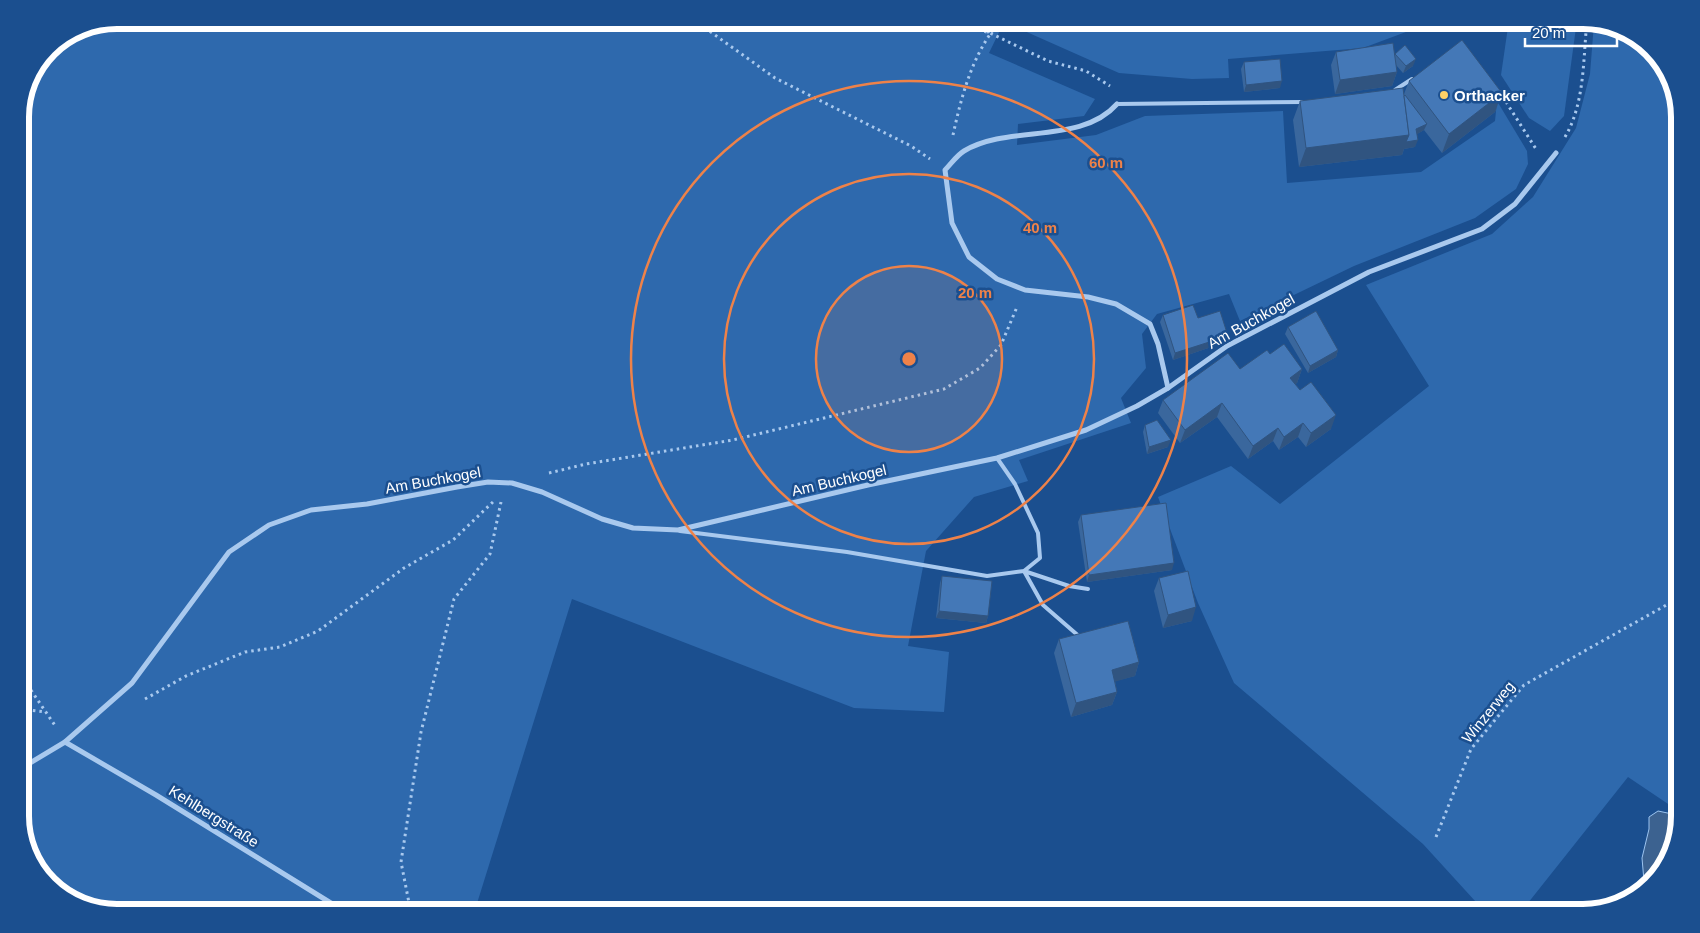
<svg xmlns="http://www.w3.org/2000/svg" width="1700" height="933" viewBox="0 0 1700 933" font-family="Helvetica,sans-serif">
<style>
.green{fill:#2e69ad}
.water{fill:#3c6290;stroke:#9cc4f0}
.lines{fill:none;stroke-linecap:round;stroke-linejoin:round}
.path{stroke:#a9c9ee;stroke-width:3;stroke-dasharray:2.5 4;stroke-linecap:butt}
.service{stroke:#a9c9ee;stroke-width:4}
.minor{stroke:#a9c9ee;stroke-width:5}
.wall{fill:#3a679d}
.shaded-wall{fill:#305480}
.building{fill:#4478b7;stroke:#305480}
.ring{fill:none;stroke:#ee8249;stroke-width:2.5}
.poi-dot{fill:#ffd166;stroke:#1b4f8f;stroke-width:2}
.labels{text-anchor:middle;dominant-baseline:central;stroke-width:5;stroke-linejoin:round;paint-order:stroke}
.poi-label{font-size:15px;font-weight:bold;fill:#fff;stroke:#1b4f8f;text-anchor:start}
.street-label{font-size:15px;fill:#fff;stroke:#1b4f8f}
.rim{fill:none;stroke:#fff;stroke-width:6}
.centre{fill:#ee8249;stroke:#1b4f8f;stroke-width:2.5}
.ring-label{font-size:15px;text-anchor:middle;font-weight:bold;fill:#ee8249;stroke:#1b4f8f;stroke-width:5;stroke-linejoin:round;paint-order:stroke}
</style>
<rect width="100%" height="100%" fill="#1b4f8f"/>
<!-- green -->
<g class="green">
<path d="M116,20H1430V23L1363,48L1228,59L1229,78L1192,79L1119,73L1004,22L989,53L1095,99L1084,116L1018,124L1017,145L1096,135L1145,116L1283,111L1287,183L1421,172L1495,121L1497,101L1527,151L1528,164L1516,189L1475,218L1354,266L1240,321L1229,294L1157,314L1142,334L1146,368L1121,398L1131,423L1019,460L1028,481L974,497L926,551L908,646L949,652L944,712L854,708L572,599L474,913H116L68,900L36,870L20,823V110L48,48L80,27Z"/>
<path d="M1509,20H1577L1564,116L1550,131L1529,118L1501,75Z"/>
<path d="M1594,23L1632,33L1667,68L1680,110V812L1628,777L1520,913H1486L1423,844L1234,683L1198,603L1158,497L1231,466L1280,504L1429,386L1366,285L1492,234L1533,197L1576,128L1590,74Z"/>
</g>
<!-- water -->
<path class="water" d="M1658,811L1677,815L1679,821L1668,862L1651,880L1644,881L1642,858L1649,829V817Z"/>
<g class="lines">
<!-- path -->
<g class="path">
<path d="M694,20L775,78L911,146L930,159"/>
<path d="M947,20L990,33L1048,61L1086,71L1110,86"/>
<path d="M981,20L989,33"/>
<path d="M1499,91L1536,149"/>
<path d="M953,135C962,94 973,52 1001,20"/>
<path d="M1565,137C1585,103 1583,59 1587,21"/>
<path d="M549,473L586,464L733,440L944,389L980,368L1001,345L1017,307"/>
<path d="M20,674L56,727"/>
<path d="M145,699L186,676L245,652L280,647L318,631L404,568L453,540L494,501"/>
<path d="M20,709L46,712"/>
<path d="M1436,837L1471,749L1524,685L1670,603L1680,593"/>
<path d="M411,913L401,862L421,732L454,599L490,554L501,502"/>
</g>
<!-- service -->
<g class="service">
<path d="M1395,90L1412,79"/>
<path d="M1117,104L1304,102"/>
<path d="M680,531L847,552L987,576L1024,571L1040,558L1038,533L1015,484L997,458"/>
<path d="M1081,638L1043,605L1024,571L1069,586L1088,589"/>
</g>
<!-- minor -->
<g class="minor">
<path d="M1117,104C1081,145 1009,124 964,151C957,155 951,164 945,170L952,223L969,257L997,279L1025,290L1088,297L1116,304L1150,324L1158,344L1168,388"/>
<path d="M65,742L156,795L347,913"/>
<path d="M20,769L65,742L132,683L229,552L269,525L311,510L367,504L457,487L488,482L512,483L542,492L602,519L633,528L678,530L868,485L997,458L1086,430L1137,406L1168,388L1227,346L1369,272L1482,229L1515,204L1556,153"/>
</g>
</g>
<!-- wall -->
<g class="wall">
<path d="M1336,52L1395,54L1413,66L1403,73L1396,65L1397,72L1392,86L1335,94L1331,65Z"/>
<path d="M1244,62L1280,88L1244,92L1241,69Z"/>
<path d="M1409,81L1502,93L1495,112L1442,153L1424,130L1417,134L1415,147L1404,149L1402,155L1299,167L1293,120L1300,101L1404,94Z"/>
<path d="M1163,315L1198,318L1228,336L1226,342L1173,360L1160,322Z"/>
<path d="M1288,327L1338,350L1336,357L1308,373L1285,334Z"/>
<path d="M1270,354L1302,369L1297,383L1295,384L1331,429L1306,447L1298,437L1279,450L1273,441L1248,459L1217,417L1180,443L1158,413L1163,400L1240,369Z"/>
<path d="M1145,425L1168,447L1147,454L1143,432Z"/>
<path d="M1081,515L1172,570L1087,582L1078,522Z"/>
<path d="M942,576L988,616L986,623L936,618L940,583Z"/>
<path d="M1159,578L1192,621L1163,628L1154,591Z"/>
<path d="M1059,639L1139,662L1135,676L1115,681L1117,692L1112,705L1071,717L1054,653Z"/>
</g>
<!-- shaded-wall -->
<g class="shaded-wall">
<path d="M1416,59L1413,66L1403,73L1406,66Z"/>
<path d="M1397,72L1392,86L1335,94L1340,80Z"/>
<path d="M1282,81L1280,88L1244,92L1246,85Z"/>
<path d="M1502,93L1495,112L1442,153L1449,134Z"/>
<path d="M1427,124L1424,130L1414,136L1416,129Z"/>
<path d="M1409,135L1418,140L1415,147L1404,149L1402,155L1299,167L1306,148Z"/>
<path d="M1228,336L1226,342L1173,360L1175,353Z"/>
<path d="M1338,350L1336,357L1308,373L1310,366Z"/>
<path d="M1302,369L1297,383L1285,391L1290,378Z"/>
<path d="M1222,403L1217,417L1180,443L1185,430Z"/>
<path d="M1336,415L1331,429L1306,447L1311,433Z"/>
<path d="M1303,423L1298,437L1279,450L1284,437Z"/>
<path d="M1278,428L1273,441L1248,459L1253,446Z"/>
<path d="M1171,440L1168,447L1147,454L1149,447Z"/>
<path d="M1174,563L1172,570L1087,582L1089,575Z"/>
<path d="M1196,607L1192,621L1163,628L1168,615Z"/>
<path d="M939,611L988,616L986,623L936,618Z"/>
<path d="M1139,662L1135,676L1107,684L1112,670Z"/>
<path d="M1117,692L1112,705L1071,717L1076,703Z"/>
</g>
<!-- building -->
<g class="building">
<path d="M1462,40L1502,93L1449,134L1409,81Z"/>
<path d="M1393,43L1397,72L1340,80L1336,52Z"/>
<path d="M1405,45L1416,59L1406,66L1395,54Z"/>
<path d="M1280,59L1282,81L1246,85L1244,62Z"/>
<path d="M1403,88L1409,135L1306,148L1300,101Z"/>
<path d="M1405,95L1427,124L1416,129L1418,140L1406,142L1409,135L1404,96Z"/>
<path d="M1193,305L1198,318L1220,311L1228,336L1175,353L1163,315Z"/>
<path d="M1316,311L1338,350L1310,366L1288,327Z"/>
<path d="M1284,344L1302,369L1290,378L1300,390L1311,382L1336,415L1311,433L1303,423L1284,437L1278,428L1253,446L1222,403L1185,430L1163,400L1228,353L1240,369L1267,350L1270,354Z"/>
<path d="M1157,420L1171,440L1149,447L1145,425Z"/>
<path d="M1166,503L1174,563L1089,575L1081,515Z"/>
<path d="M1188,571L1196,607L1168,615L1159,578Z"/>
<path d="M942,576L992,581L988,616L939,611Z"/>
<path d="M1128,621L1139,662L1112,670L1117,692L1076,703L1059,639Z"/>
</g>
<!-- distance rings -->
<circle cx="909" cy="359" r="93" fill="#ee8249" fill-opacity=".12"/>
<g class="ring">
<circle cx="909" cy="359" r="93"/>
<circle cx="909" cy="359" r="185"/>
<circle cx="909" cy="359" r="278"/>
</g>
<!-- markers -->
<circle class="poi-dot" cx="1444" cy="95" r="5"/>
<g class="labels">
<!-- poi labels -->
<g class="poi-label">
<text x="1454" y="95">Orthacker</text>
</g>
<!-- street labels -->
<g class="street-label">
<text transform="translate(1251 321) rotate(-29)">Am Buchkogel</text>
<text transform="translate(433 480) rotate(-10)">Am Buchkogel</text>
<text transform="translate(839 480) rotate(-13)">Am Buchkogel</text>
<text transform="translate(1488 712) rotate(-51)">Winzerweg</text>
<text transform="translate(214 816) rotate(32)">Kehlbergstraße</text>
</g>
</g>
<!-- crop -->
<path d="M0 0H1700V933H0ZM117 29H1583A88 88 0 0 1 1671 117V816A88 88 0 0 1 1583 904H117A88 88 0 0 1 29 816V117A88 88 0 0 1 117 29Z" fill="#1b4f8f" fill-rule="evenodd"/>
<path class="rim" d="M117 29H1583A88 88 0 0 1 1671 117V816A88 88 0 0 1 1583 904H117A88 88 0 0 1 29 816V117A88 88 0 0 1 117 29Z"/>
<circle cx="909" cy="359" r="8" class="centre"/>
<g class="ring-label">
<text x="1106" y="168">60 m</text>
<text x="1040" y="233">40 m</text>
<text x="975" y="298">20 m</text>
</g>
<!-- scale -->
<path d="M1525 38v8h92v-8" fill="none" stroke="#ffffff" stroke-width="2.5"/>
<text x="1532" y="38" font-size="15" fill="#ffffff" stroke="#1b4f8f" stroke-width="4" paint-order="stroke">20 m</text>
</svg>
